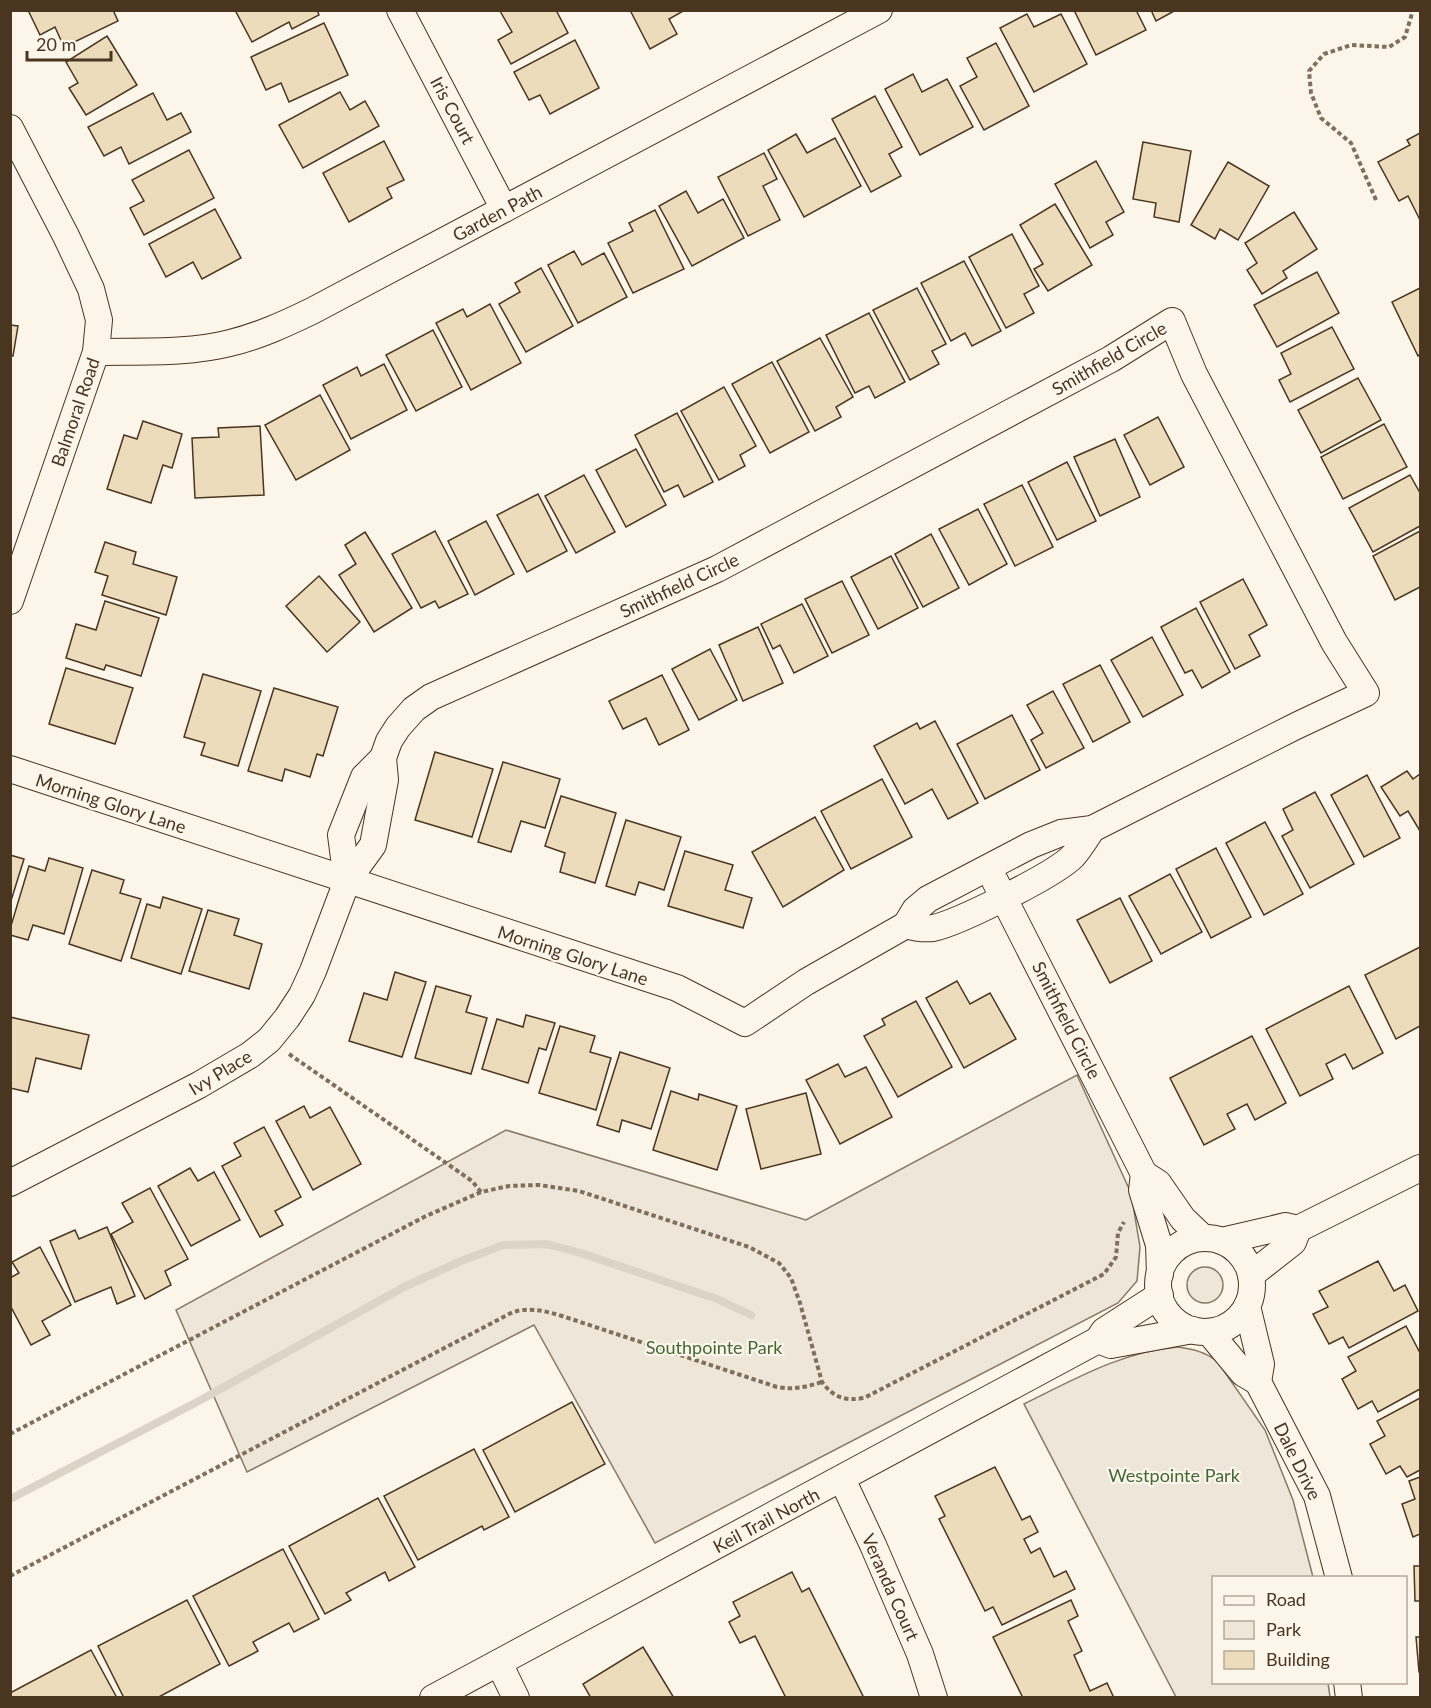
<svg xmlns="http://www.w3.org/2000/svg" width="1431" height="1708" viewBox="0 0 1431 1708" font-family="Lato,sans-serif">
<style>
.green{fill:#ede6d9;stroke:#887966;stroke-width:1.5}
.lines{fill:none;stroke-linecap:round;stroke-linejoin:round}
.stream{stroke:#dcd4c6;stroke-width:8}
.building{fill:#ecdcbc;stroke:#4a3520;stroke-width:1.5}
.street-casing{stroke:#4a3520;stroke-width:28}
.path{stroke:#7f6f5c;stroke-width:4;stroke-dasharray:4.5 3;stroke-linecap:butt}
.street{stroke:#fbf6e9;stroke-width:26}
.labels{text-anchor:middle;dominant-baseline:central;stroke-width:4.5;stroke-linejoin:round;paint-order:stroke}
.street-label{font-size:18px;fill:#4a3520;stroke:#fbf6e9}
.park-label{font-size:18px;fill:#436837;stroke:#fbf6e9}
</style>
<rect width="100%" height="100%" fill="#fbf6e9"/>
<!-- green -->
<g class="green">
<path d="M1077,1075L1131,1193L1140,1247L1137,1281L1118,1303L655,1543L534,1325L247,1472L176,1310L506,1130L806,1220Z"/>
<circle cx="1205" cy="1285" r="18"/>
<path d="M1178,1347C1193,1349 1205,1352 1217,1361L1265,1430L1293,1500L1313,1577L1214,1578V1682L1328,1683L1330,1697H1176L1024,1404C1073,1380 1123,1351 1178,1347Z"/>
</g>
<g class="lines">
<!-- stream -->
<path class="stream" d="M10,1499L197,1402L404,1287L461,1261L503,1245L546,1244L581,1253L717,1299L751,1315"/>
</g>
<!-- building -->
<g class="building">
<path d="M28,10H113L118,21L64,47L55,27L40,35Z"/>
<path d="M235,10H317L319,15L292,29L289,22L252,42Z"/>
<path d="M556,10L568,33L511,64L498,40L512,32L500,11Z"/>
<path d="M630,10H685L669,19L677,34L650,49Z"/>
<path d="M1074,10H1136L1146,30L1096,55Z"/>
<path d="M1151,10H1176L1156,21Z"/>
<path d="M1027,14L1034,27L1061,14L1087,64L1034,92L1000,28Z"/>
<path d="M324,23L348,75L289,102L281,83L266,90L251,57Z"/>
<path d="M107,36L137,85L86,115L69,88L78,83L66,62Z"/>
<path d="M575,40L599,88L550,114L540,95L529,100L514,72Z"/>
<path d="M996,43L1029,106L984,130L960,86L977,77L967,58Z"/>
<path d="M913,74L922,92L947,79L973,127L920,155L885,89Z"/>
<path d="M340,92L350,110L365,101L379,126L303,168L279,125Z"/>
<path d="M153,93L167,120L181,113L191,132L129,164L121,147L104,156L88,127Z"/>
<path d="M875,96L902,147L889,154L901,176L871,192L832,119Z"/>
<path d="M1420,133V220L1408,196L1399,201L1378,162L1410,145L1407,140Z"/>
<path d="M796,134L807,153L835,138L861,186L804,217L768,150Z"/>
<path d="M384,141L404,180L387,188L392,198L349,222L323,173Z"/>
<path d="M1143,142L1191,151L1179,222L1154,217L1156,203L1133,199Z"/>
<path d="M189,150L214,198L144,235L130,208L144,201L132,180Z"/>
<path d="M764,153L777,179L763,186L780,220L748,236L718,177Z"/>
<path d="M1096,161L1124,212L1106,222L1113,235L1090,248L1055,184Z"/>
<path d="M1228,162L1269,186L1238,240L1220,229L1215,239L1191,225Z"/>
<path d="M686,191L698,213L723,199L744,238L692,266L659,206Z"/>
<path d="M1055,204L1092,265L1048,291L1034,269L1043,264L1020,225Z"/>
<path d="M215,209L241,258L202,279L193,262L166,277L149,244Z"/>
<path d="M655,210L684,269L633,293L608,243L633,231L629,223Z"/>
<path d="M1294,212L1317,249L1283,271L1287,278L1262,294L1247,270L1257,263L1245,243Z"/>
<path d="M1012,234L1039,286L1024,294L1034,313L1006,328L969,257Z"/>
<path d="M574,251L582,265L604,253L627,297L578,323L548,265Z"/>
<path d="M964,261L1001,331L972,346L965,333L951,341L921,283Z"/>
<path d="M541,268L573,326L526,352L499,304L520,292L515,283Z"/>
<path d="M1317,272L1339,313L1277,347L1254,305Z"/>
<path d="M917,288L946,344L932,351L939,364L910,380L873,310Z"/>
<path d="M1420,288V354L1418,356L1392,302Z"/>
<path d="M490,304L521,363L471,390L436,323L463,309L467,317Z"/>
<path d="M869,313L905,382L875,398L869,386L855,393L826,335Z"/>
<path d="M10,325L18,326L13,356L10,355Z"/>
<path d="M1332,327L1354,369L1290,402L1279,380L1291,374L1281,353Z"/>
<path d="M433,330L462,387L416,411L386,355Z"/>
<path d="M820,338L853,397L836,407L841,417L815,431L777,361Z"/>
<path d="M772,362L809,432L770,453L732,384Z"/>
<path d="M384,364L407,410L351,439L323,385L357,367L361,376Z"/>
<path d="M1358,378L1381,420L1321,453L1298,410Z"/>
<path d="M724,387L756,446L740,455L745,466L719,480L681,411Z"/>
<path d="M320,395L350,450L296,480L265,425Z"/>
<path d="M677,413L713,482L684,497L678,485L664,492L635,435Z"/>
<path d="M1158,417L1184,467L1150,485L1124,435Z"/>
<path d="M143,421L182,434L172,468L163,465L151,503L107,489L124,435L137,439Z"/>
<path d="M1384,424L1407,467L1343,499L1321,457Z"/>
<path d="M260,426L264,495L195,498L192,438L219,437L218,428Z"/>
<path d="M1115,439L1140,497L1100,516L1074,457Z"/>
<path d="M636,449L666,505L626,527L596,470Z"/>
<path d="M1067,462L1096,521L1057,540L1028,482Z"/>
<path d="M584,475L615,532L576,553L545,496Z"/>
<path d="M1410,475L1419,491H1420V526L1373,552L1349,508Z"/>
<path d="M1022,485L1053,547L1015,566L984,504Z"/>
<path d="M538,494L567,551L527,572L497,515Z"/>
<path d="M978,509L1007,564L969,585L939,529Z"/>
<path d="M486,521L514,574L475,595L448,541Z"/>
<path d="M435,531L468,594L439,608L435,601L421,608L392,554Z"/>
<path d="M1420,531V587L1395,600L1373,556Z"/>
<path d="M365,532L412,608L374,632L339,575L356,564L345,545Z"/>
<path d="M931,534L959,588L923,607L895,554Z"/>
<path d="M105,542L136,552L133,564L177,577L166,615L102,595L108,576L95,572Z"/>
<path d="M891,556L918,608L878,629L851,577Z"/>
<path d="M319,576L360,622L327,652L286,606Z"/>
<path d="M1243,579L1267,625L1249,635L1260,656L1235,669L1200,602Z"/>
<path d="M842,581L869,635L832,653L805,599Z"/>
<path d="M105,601L159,618L141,676L106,665L104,670L66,658L76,624L96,630Z"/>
<path d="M802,604L828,656L794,673L780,645L773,649L761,624Z"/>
<path d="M1196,608L1230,672L1202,688L1192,670L1185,673L1161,627Z"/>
<path d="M758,627L783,683L743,701L719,645Z"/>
<path d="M1152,637L1183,695L1143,717L1111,660Z"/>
<path d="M710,649L737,700L699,720L672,669Z"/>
<path d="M1100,665L1130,722L1093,742L1063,684Z"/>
<path d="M66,668L133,688L115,744L49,724Z"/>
<path d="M203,674L261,691L238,766L201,755L205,743L184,737Z"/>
<path d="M662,675L689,730L659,745L646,718L623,729L609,701Z"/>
<path d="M274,688L338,707L323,756L317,754L310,777L285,769L282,781L248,771Z"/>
<path d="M1053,691L1084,748L1046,768L1031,740L1043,733L1027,705Z"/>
<path d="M1012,715L1040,770L985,799L957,744Z"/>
<path d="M935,721L978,803L948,819L932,789L905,804L874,746L917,723L920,729Z"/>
<path d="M435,752L493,769L472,837L415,820Z"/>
<path d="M503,762L560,779L545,828L521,821L511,852L478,842Z"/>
<path d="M1407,771L1413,779L1420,774V831L1408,811L1400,816L1381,787Z"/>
<path d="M1367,775L1400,838L1364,857L1331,795Z"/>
<path d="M882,779L912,837L851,869L821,811Z"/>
<path d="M1315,792L1354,864L1310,888L1282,836L1293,830L1283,809Z"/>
<path d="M561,796L616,813L595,883L560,872L565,853L545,846Z"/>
<path d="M815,817L844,870L783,907L752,852Z"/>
<path d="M626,820L681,837L664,890L639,882L635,895L606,886Z"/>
<path d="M1265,822L1303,894L1264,915L1226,843Z"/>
<path d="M1216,848L1251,917L1211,938L1176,869Z"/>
<path d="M685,851L733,865L725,890L752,898L743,928L668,906Z"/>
<path d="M10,855L24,859L10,904Z"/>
<path d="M49,858L83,868L64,934L33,925L28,940L10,935V929L29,866L45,871Z"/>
<path d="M92,870L124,880L120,893L141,899L121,961L69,944Z"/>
<path d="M1170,874L1202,932L1161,954L1129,896Z"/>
<path d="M163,897L202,909L181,974L131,958L147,904L160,908Z"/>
<path d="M1120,898L1152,961L1110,983L1077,920Z"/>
<path d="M208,910L239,919L234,935L262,944L249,989L189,971Z"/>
<path d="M1420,947V1026L1396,1039L1365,975Z"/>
<path d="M395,972L426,982L402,1057L349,1041L364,993L387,1000Z"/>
<path d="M957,981L970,1004L990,993L1016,1039L964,1068L926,998Z"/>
<path d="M436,986L471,996L466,1012L487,1018L471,1074L415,1058Z"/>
<path d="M1349,986L1383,1053L1353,1069L1345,1054L1326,1064L1333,1079L1300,1096L1266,1029Z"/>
<path d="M916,1001L952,1067L898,1097L864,1036L885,1025L882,1019Z"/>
<path d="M526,1015L555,1023L546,1050L539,1048L528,1083L482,1069L497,1019L523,1027Z"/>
<path d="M10,1017L89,1035L81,1069L36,1058L28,1092L10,1088Z"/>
<path d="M560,1026L595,1036L590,1052L611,1058L596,1110L539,1093Z"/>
<path d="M1252,1036L1286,1103L1255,1120L1247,1104L1227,1114L1235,1129L1204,1145L1170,1078Z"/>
<path d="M620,1052L670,1068L651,1129L622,1120L619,1132L597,1125Z"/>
<path d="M838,1064L845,1077L866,1067L892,1117L840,1144L806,1080Z"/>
<path d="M671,1091L698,1100L699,1094L737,1106L717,1170L653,1150Z"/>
<path d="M806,1093L821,1154L761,1169L746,1109Z"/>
<path d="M304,1106L310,1118L330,1107L361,1164L313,1190L276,1121Z"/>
<path d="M264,1127L301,1197L275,1211L283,1225L260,1237L222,1166L241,1156L234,1143Z"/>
<path d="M190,1168L198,1181L214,1172L240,1220L191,1246L158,1186Z"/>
<path d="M150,1188L188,1259L165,1271L171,1285L145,1299L111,1234L133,1222L122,1203Z"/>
<path d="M107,1227L135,1296L117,1304L111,1287L75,1302L50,1241L75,1230L79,1239Z"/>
<path d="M40,1247L71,1305L42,1321L50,1335L31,1345L10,1305V1278L19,1273L12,1262Z"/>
<path d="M1378,1261L1394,1291L1405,1285L1418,1311L1349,1348L1343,1337L1329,1344L1313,1314L1328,1307L1319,1291Z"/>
<path d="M1406,1326L1420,1353V1389L1378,1412L1372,1401L1358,1409L1342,1379L1356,1371L1348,1357Z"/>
<path d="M1420,1398V1470L1407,1477L1400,1466L1386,1474L1370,1444L1385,1436L1377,1421Z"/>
<path d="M572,1402L605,1464L515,1512L483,1450Z"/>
<path d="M474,1449L509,1517L484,1530L482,1526L418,1560L384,1496Z"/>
<path d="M995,1467L1022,1520L1030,1516L1038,1532L1024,1539L1031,1553L1040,1548L1054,1577L1066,1571L1075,1589L1002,1625L993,1607L985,1611L939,1519L945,1516L935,1496Z"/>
<path d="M1420,1477V1534L1413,1537L1402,1504L1415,1499L1409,1481Z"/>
<path d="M378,1498L415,1567L389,1581L385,1572L346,1593L351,1600L325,1614L289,1546Z"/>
<path d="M283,1549L319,1619L294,1632L289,1623L253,1642L258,1651L229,1666L193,1596Z"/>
<path d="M1414,1566H1420V1601H1415Z"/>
<path d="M792,1572L802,1592L809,1588L864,1698H786L755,1636L740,1643L729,1622L740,1616L733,1602Z"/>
<path d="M187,1600L220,1664L157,1698H124L98,1646Z"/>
<path d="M1071,1600L1078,1616L1068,1621L1082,1651L1074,1655L1090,1691L1107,1683L1114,1698H1023L993,1637Z"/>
<path d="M1416,1637H1420V1672H1419Z"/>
<path d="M643,1647L674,1698H591L583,1684Z"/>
<path d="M91,1650L117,1698H10V1693Z"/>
</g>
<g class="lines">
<defs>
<g id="street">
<path d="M400,10L504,209"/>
<path d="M10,128L66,236L91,289L99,320L96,352L10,601"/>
<path d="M96,352C140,351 187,354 230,343C259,336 285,324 312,311L879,10"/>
<path d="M10,769L677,988L745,1023L806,982L906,925C916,928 924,929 933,928C958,923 1056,874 1073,856C1080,848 1086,838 1092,829"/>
<path d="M347,881L341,835L364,777L383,758"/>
<path d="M995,881L1144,1174L1158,1183L1183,1219L1203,1238"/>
<path d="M1144,1174L1142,1190L1159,1245L1160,1274"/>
<path d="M10,1183L199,1085L250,1055L269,1040L287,1018L302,995L313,971L347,881L373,845L385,780L383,758L389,741L398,727L414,709L431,697L717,569L1111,359L1172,321L1194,374L1334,642L1366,693L1296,726L1092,829L1061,833L1031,845L928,899L915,910L906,925"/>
<path d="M1298,1229L1420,1168"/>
<circle cx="1205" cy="1285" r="47"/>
<path d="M1222,1241L1286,1226L1298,1229"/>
<path d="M1251,1275L1293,1242L1298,1229"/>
<path d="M1247,1306L1261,1364L1258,1382"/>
<path d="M1209,1332L1243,1373L1258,1382L1317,1496L1339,1578"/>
<path d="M1098,1340L1111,1345L1193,1330"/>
<path d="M842,1479L873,1545L920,1654L934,1698"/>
<path d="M499,1663L516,1698"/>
<path d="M1347,1682L1349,1698"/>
<path d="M433,1698L1098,1340L1104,1331L1160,1295"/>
</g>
</defs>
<!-- street casing -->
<use href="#street" class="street-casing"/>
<!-- path -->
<g class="path">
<path d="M1376,200L1351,143L1321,118L1311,93L1309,71L1324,54L1351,45L1389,47L1405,37L1413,10"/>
<path d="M289,1054L472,1181L481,1192"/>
<path d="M10,1434L426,1216L481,1192L509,1186L539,1185L579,1191L749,1247L779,1263L791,1278L800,1303L822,1382C834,1398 845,1401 864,1398L1104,1274L1116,1257L1118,1233L1124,1222"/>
<path d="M10,1576L513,1312C531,1307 545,1311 562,1316L777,1387C794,1390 806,1387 822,1382"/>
</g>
<!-- street -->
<use href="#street" class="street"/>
</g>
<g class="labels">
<!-- street labels -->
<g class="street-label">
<text transform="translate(453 110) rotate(62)">Iris Court</text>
<text transform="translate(497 213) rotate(-28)">Garden Path</text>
<text transform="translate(1109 358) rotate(-30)">Smithfield Circle</text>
<text transform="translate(75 412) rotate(-71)">Balmoral Road</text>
<text transform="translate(679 585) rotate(-25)">Smithfield Circle</text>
<text transform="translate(111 803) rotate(18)">Morning Glory Lane</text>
<text transform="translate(573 955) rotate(18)">Morning Glory Lane</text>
<text transform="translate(1067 1020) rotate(63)">Smithfield Circle</text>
<text transform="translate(220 1072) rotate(-31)">Ivy Place</text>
<text transform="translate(1298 1461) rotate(64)">Dale Drive</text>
<text transform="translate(766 1520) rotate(-28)">Keil Trail North</text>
<text transform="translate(891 1587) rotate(66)">Veranda Court</text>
</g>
<!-- park labels -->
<g class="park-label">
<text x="714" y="1347">Southpointe Park</text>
<text x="1174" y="1475">Westpointe Park</text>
</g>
</g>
<!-- border -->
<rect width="1431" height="1708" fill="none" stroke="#4a3520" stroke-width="24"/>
<!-- legend -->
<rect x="1212" y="1576" width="195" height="108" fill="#fbf6e9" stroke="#b4a999" stroke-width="1.5"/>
<rect x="1224" y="1596" width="30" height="9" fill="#fbf6e9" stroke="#b4a999" stroke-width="1.5"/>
<text x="1266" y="1606" font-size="18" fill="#4a3520">Road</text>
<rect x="1224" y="1621" width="30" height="18" fill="#ede6d9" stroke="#b4a999" stroke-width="1.5"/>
<text x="1266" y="1636" font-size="18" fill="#4a3520">Park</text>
<rect x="1224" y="1651" width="30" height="18" fill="#ecdcbc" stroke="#b4a999" stroke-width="1.5"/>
<text x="1266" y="1666" font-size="18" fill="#4a3520">Building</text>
<!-- scale -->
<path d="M27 51v9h84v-9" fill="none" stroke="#4a3520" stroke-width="3"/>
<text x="36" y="51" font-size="18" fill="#4a3520" stroke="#fbf6e9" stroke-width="4.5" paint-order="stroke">20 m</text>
</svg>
